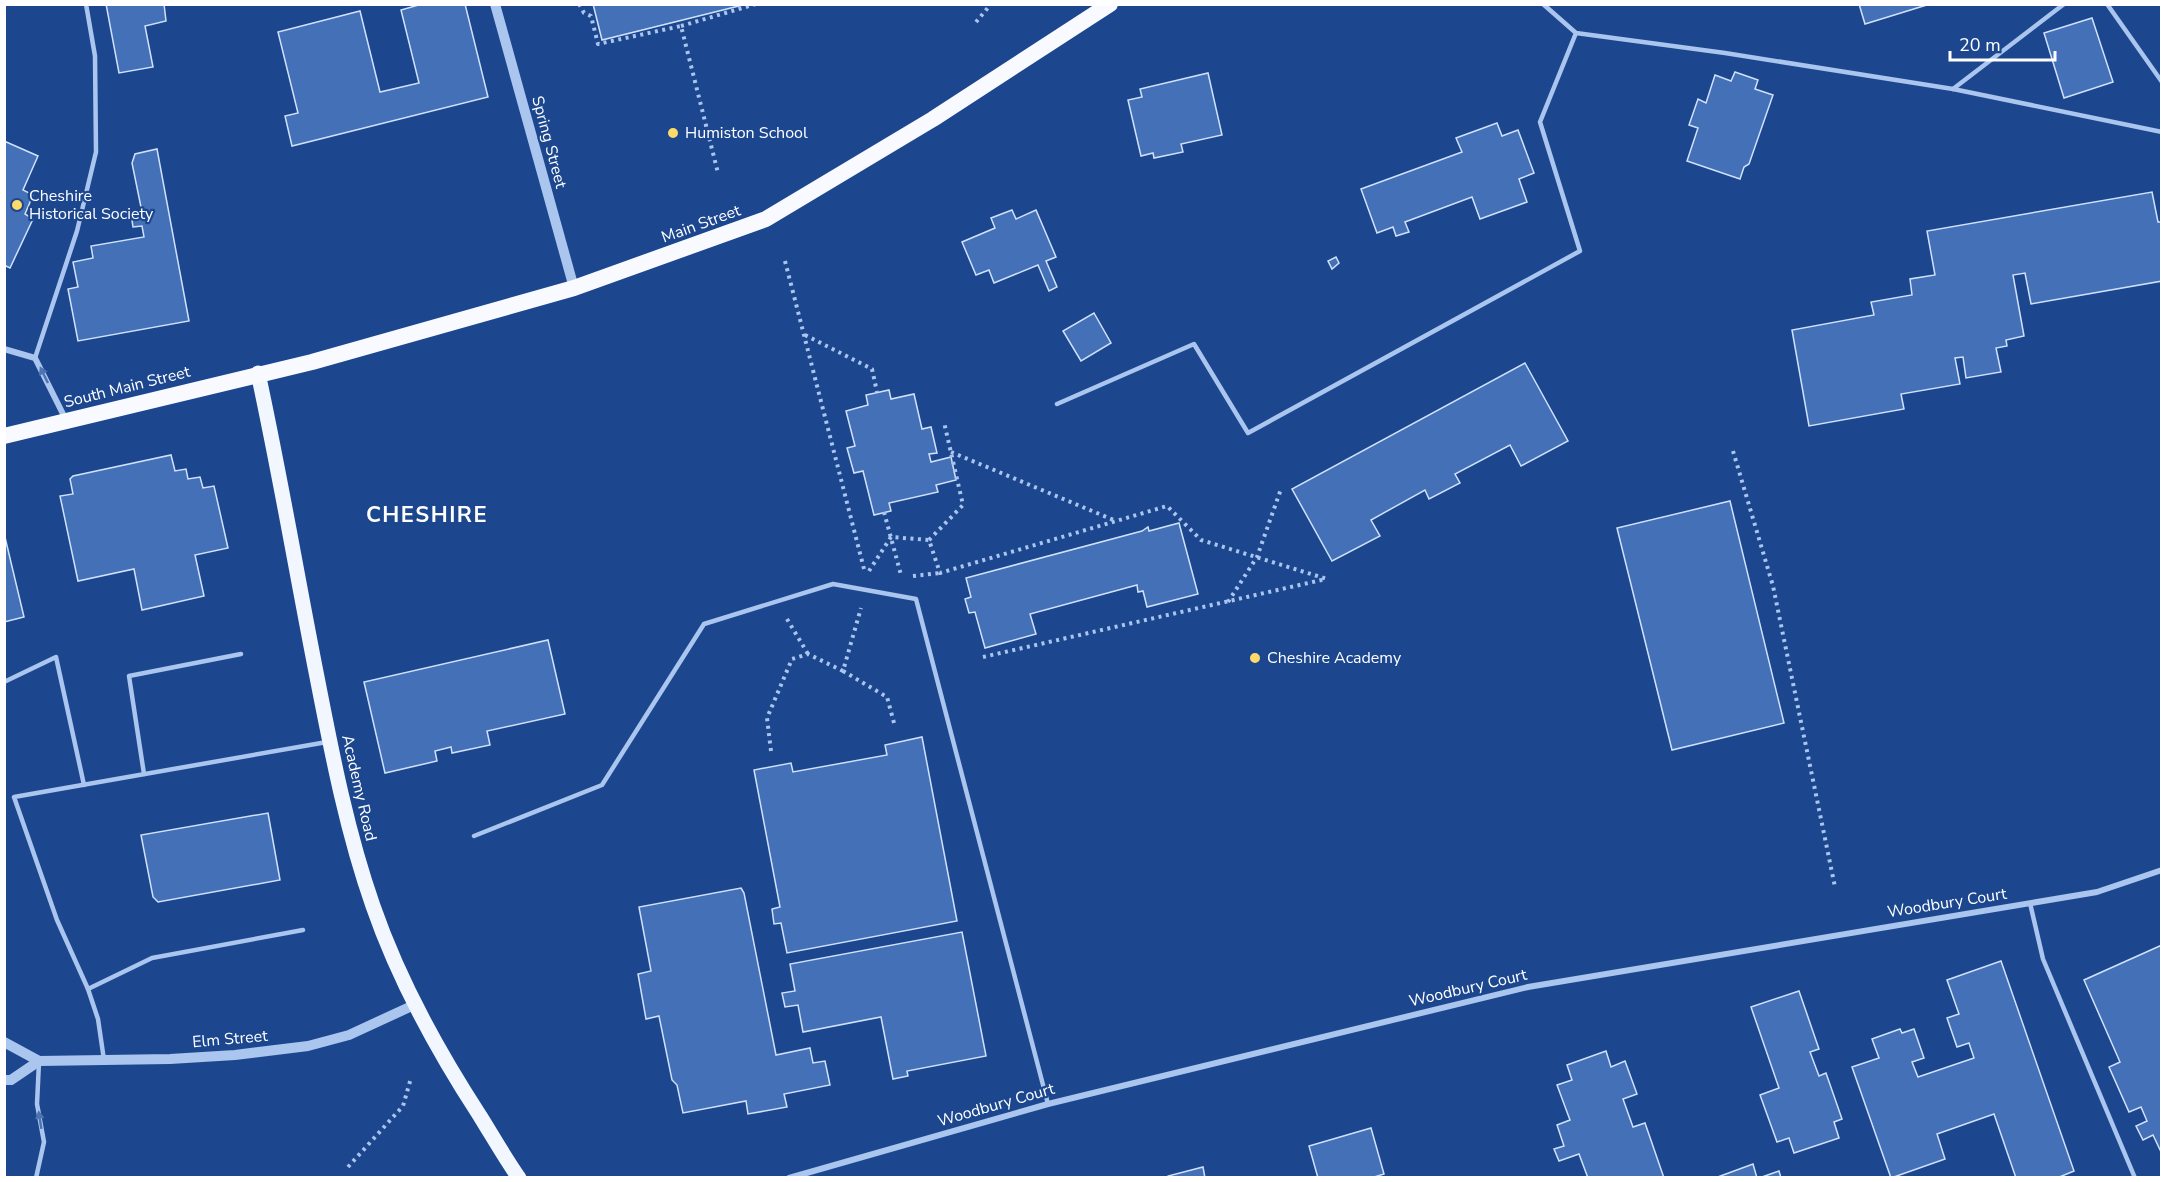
<svg xmlns="http://www.w3.org/2000/svg" width="2166" height="1182" viewBox="0 0 2166 1182" font-family="'Nunito Sans',sans-serif">
<style>
.building{fill:#4470b7;stroke:#d0e1fa;stroke-width:1.5}
.lines{fill:none;stroke-linecap:round;stroke-linejoin:round}
.path{stroke:#aac5ee;stroke-width:4;stroke-dasharray:3 4.5;stroke-linecap:butt}
.service{stroke:#aac5ee;stroke-width:4.5}
.minor{stroke:#aac5ee;stroke-width:6}
.tertiary{stroke:#aac5ee;stroke-width:10}
.primary{stroke:#f1f6ff;stroke-width:15}
.trunk{stroke:#f8faff;stroke-width:16}
.oneway{fill:#4e73b0}
.poi-dot{fill:#fedb68;stroke:#1c478f;stroke-width:2}
.labels{text-anchor:middle;dominant-baseline:central;stroke-width:4.5;stroke-linejoin:round;paint-order:stroke}
.poi-label{font-size:16px;fill:#fff;stroke:#1c478f;text-anchor:start}
.street-label{font-size:16px;fill:#fff;stroke:#1c478f}
.district-label{font-size:22px;font-weight:bold;letter-spacing:1.5px;fill:#fff;stroke:#1c478f}
</style>
<rect width="100%" height="100%" fill="#1c478f"/>
<!-- building -->
<g class="building">
<path d="M106,4H164L166,21L145,26L153,67L119,73Z"/>
<path d="M465,4L488,97L292,146L285,116L298,113L278,32L360,11L380,92L419,83L401,10L422,4Z"/>
<path d="M593,4H747L602,40Z"/>
<path d="M1859,4H1930L1865,24Z"/>
<path d="M2092,18L2113,82L2064,98L2044,33Z"/>
<path d="M1735,72L1758,80L1755,89L1773,95L1749,164L1744,167L1740,179L1687,161L1698,128L1689,125L1698,99L1706,103L1715,75L1731,81Z"/>
<path d="M1208,73L1222,135L1181,144L1183,152L1154,158L1153,153L1141,156L1128,100L1142,97L1140,89Z"/>
<path d="M1497,123L1502,136L1518,130L1534,173L1519,179L1527,202L1480,219L1472,197L1405,222L1409,232L1396,236L1393,227L1377,233L1361,189L1462,152L1456,138Z"/>
<path d="M4,141L38,156L23,190L33,195L25,214L33,219L10,268L4,265Z"/>
<path d="M157,149L189,321L78,341L68,289L78,287L73,262L93,258L91,246L144,237L142,226L133,227L131,214L142,212L132,163L135,154Z"/>
<path d="M2152,192L2158,222H2162V281L2031,304L2025,273L2013,275L2024,336L2006,340L2007,346L1996,348L2001,372L1966,378L1963,357L1955,358L1960,384L1901,394L1904,409L1809,426L1792,330L1874,315L1871,302L1912,295L1910,279L1935,275L1927,231Z"/>
<path d="M1012,210L1016,219L1036,210L1056,257L1046,261L1057,287L1049,291L1038,265L994,283L989,270L976,275L962,242L995,228L991,218Z"/>
<path d="M1336,257L1339,263L1332,269L1328,261Z"/>
<path d="M1094,313L1111,343L1081,361L1063,331Z"/>
<path d="M1525,363L1568,441L1521,466L1510,445L1455,474L1460,483L1429,499L1425,490L1371,520L1380,536L1332,561L1292,489Z"/>
<path d="M889,390L891,399L914,394L922,429L931,427L937,453L929,454L931,462L951,457L956,480L936,485L938,492L889,503L891,511L874,515L863,471L854,473L847,448L855,446L846,411L868,405L866,395Z"/>
<path d="M171,455L175,471L186,469L188,479L200,477L203,488L214,486L228,548L195,555L204,596L142,610L134,569L78,581L60,496L73,494L70,479L73,476Z"/>
<path d="M1730,501L1784,723L1672,750L1617,528Z"/>
<path d="M1179,523L1198,594L1147,607L1143,591L1138,592L1137,585L1030,614L1036,634L985,648L975,612L969,613L965,599L971,597L966,578L1142,531L1148,527L1149,531Z"/>
<path d="M4,533L24,617L4,622Z"/>
<path d="M548,640L565,714L487,731L490,745L452,753L451,747L435,751L437,761L385,773L364,682Z"/>
<path d="M922,737L957,921L787,953L781,923L774,924L772,909L780,907L754,770L791,763L793,772L887,755L885,745Z"/>
<path d="M268,813L280,880L158,902L153,897L141,835Z"/>
<path d="M741,888L744,893L776,1055L810,1048L813,1063L825,1061L830,1085L784,1094L787,1107L748,1114L746,1101L683,1113L677,1085L672,1080L659,1016L646,1019L638,974L651,971L639,907Z"/>
<path d="M962,932L986,1056L907,1071L908,1076L893,1079L881,1017L803,1032L798,1005L785,1007L782,993L795,991L790,964Z"/>
<path d="M2162,945V1154L2153,1135L2143,1140L2136,1126L2147,1121L2141,1107L2129,1112L2109,1067L2120,1062L2084,980Z"/>
<path d="M2001,961L2074,1171L2057,1178H2016L1994,1114L1937,1134L1945,1159L1891,1178L1852,1067L1879,1058L1872,1039L1900,1029L1902,1033L1914,1029L1924,1058L1912,1062L1918,1077L1974,1058L1969,1043L1957,1047L1947,1018L1959,1014L1947,980Z"/>
<path d="M1799,991L1819,1049L1810,1052L1819,1076L1826,1073L1842,1119L1834,1122L1839,1138L1794,1153L1789,1138L1777,1142L1760,1095L1779,1088L1751,1007Z"/>
<path d="M1606,1051L1611,1067L1625,1061L1637,1094L1623,1099L1633,1127L1645,1123L1664,1178H1588L1579,1154L1559,1161L1554,1149L1564,1146L1557,1125L1570,1120L1557,1085L1572,1080L1567,1065Z"/>
<path d="M1371,1128L1384,1174L1371,1178H1318L1309,1146Z"/>
<path d="M1753,1164L1757,1178H1715Z"/>
<path d="M1203,1167L1205,1178H1168V1176Z"/>
<path d="M1779,1171L1781,1178H1759Z"/>
</g>
<g class="lines">
<!-- path -->
<g class="path">
<path d="M579,4L584,13L591,16L598,44L681,26L718,173"/>
<path d="M976,22L991,4"/>
<path d="M681,26L756,4"/>
<path d="M785,261L864,569"/>
<path d="M805,335L872,369L877,392"/>
<path d="M1733,451L1773,586L1835,887"/>
<path d="M951,452L1116,521"/>
<path d="M884,512L901,575"/>
<path d="M929,540L963,505L944,422"/>
<path d="M869,571L891,537L929,540L940,573L1167,506L1201,540L1327,579"/>
<path d="M913,576L940,573"/>
<path d="M1228,602L1257,557L1281,489"/>
<path d="M787,619L808,654"/>
<path d="M983,657L1326,579"/>
<path d="M843,671L887,697L894,723"/>
<path d="M771,751L767,718L792,659L808,654L843,671L861,608"/>
<path d="M348,1167L403,1106L411,1078"/>
</g>
<!-- service -->
<g class="service">
<path d="M1543,4L1576,33L1725,53L1953,89L2162,132"/>
<path d="M2107,4L2162,82"/>
<path d="M1953,89L2064,4"/>
<path d="M35,358L77,231L96,152L95,56L86,4"/>
<path d="M1057,404L1194,344L1248,433L1580,251L1540,122L1576,33"/>
<path d="M4,682L56,657L84,785"/>
<path d="M144,774L129,676L241,654"/>
<path d="M474,836L602,785L704,624L833,584L916,599L1048,1104"/>
<path d="M2030,903L2043,959L2135,1178"/>
<path d="M88,989L152,958L303,930"/>
<path d="M104,1060L98,1019L88,989L57,920L14,797L327,742"/>
<path d="M36,1178L44,1142L37,1104L39,1062"/>
</g>
<!-- minor -->
<g class="minor">
<path d="M4,349L35,358L66,420"/>
<path d="M789,1178L1048,1104L1528,987L2097,892L2162,870"/>
</g>
<!-- tertiary -->
<g class="tertiary">
<path d="M495,4L574,288"/>
<path d="M4,1042L39,1061L170,1059L235,1055L308,1046L349,1035L414,1005"/>
<path d="M4,1080H11L39,1061"/>
</g>
<!-- primary -->
<path class="primary" d="M258,373C280,474 297,576 317,677C332,754 347,832 373,906C399,981 437,1050 480,1116C493,1137 505,1158 519,1178"/>
<!-- trunk -->
<path class="trunk" d="M4,436L312,362L574,288L766,219L933,119L1110,4"/>
</g>
<!-- one-way arrows -->
<defs><path id="oneway-solid" d="M-6-.8H1V-3.2L6.5 0L1 3.2V.8H-6Z" transform="scale(1.5)"/></defs>
<g class="oneway">
<use href="#oneway-solid" transform="translate(44 375) rotate(-116)"/>
<use href="#oneway-solid" transform="translate(40 1120) rotate(-99)"/>
</g>
<!-- markers -->
<g class="poi-dot">
<circle cx="673" cy="133" r="6"/>
<circle cx="17" cy="205" r="6"/>
<circle cx="1255" cy="658" r="6"/>
</g>
<g class="labels">
<!-- poi labels -->
<g class="poi-label">
<text x="685" y="133">Humiston School</text>
<text x="29" y="196">Cheshire<tspan x="29" dy="18">Historical Society</tspan></text>
<text x="1267" y="658">Cheshire Academy</text>
</g>
<!-- street labels -->
<g class="street-label">
<text transform="translate(549 142) rotate(75)">Spring Street</text>
<text transform="translate(701 224) rotate(-20)">Main Street</text>
<text transform="translate(127 387) rotate(-14)">South Main Street</text>
<text transform="translate(359 788) rotate(77)">Academy Road</text>
<text transform="translate(1947 903) rotate(-9)">Woodbury Court</text>
<text transform="translate(1468 988) rotate(-13)">Woodbury Court</text>
<text transform="translate(230 1039) rotate(-5)">Elm Street</text>
<text transform="translate(996 1105) rotate(-16)">Woodbury Court</text>
</g>
<!-- district labels -->
<g class="district-label">
<text x="427" y="515">CHESHIRE</text>
</g>
</g>
<!-- border -->
<rect width="2166" height="1182" fill="none" stroke="#ffffff" stroke-width="12"/>
<!-- scale -->
<path d="M1950 51v9h105v-9" fill="none" stroke="#ffffff" stroke-width="3"/>
<text x="1959" y="51" font-size="18" fill="#ffffff" stroke="#1c478f" stroke-width="4.5" paint-order="stroke">20 m</text>
</svg>
